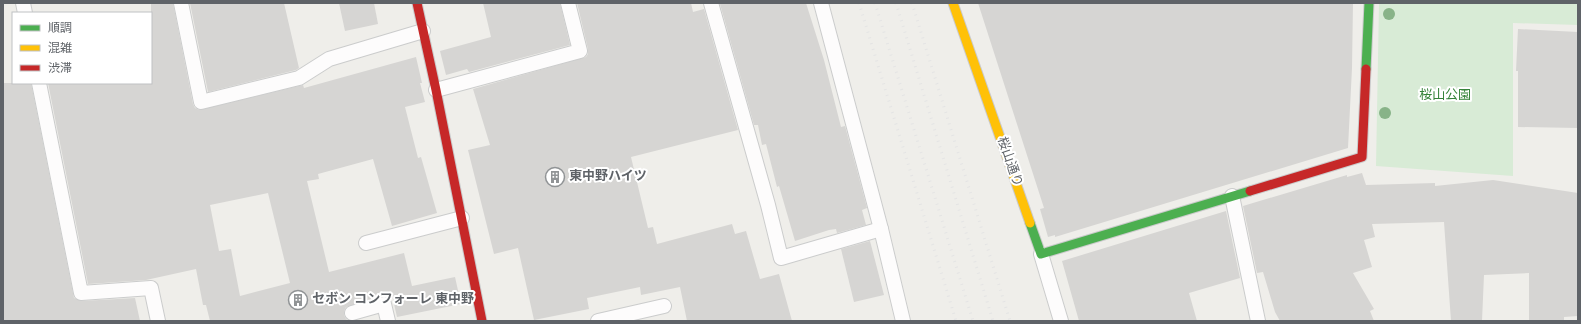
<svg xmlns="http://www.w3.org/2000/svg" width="1581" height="324" viewBox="0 0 1581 324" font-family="Overpass,'Noto Sans JP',sans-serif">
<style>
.green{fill:#d8ebd6}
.building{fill:#d6d5d3;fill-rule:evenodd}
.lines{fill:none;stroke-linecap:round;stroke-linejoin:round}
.lane-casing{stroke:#cbcccc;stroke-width:16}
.fast-casing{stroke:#cacacb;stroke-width:11}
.slow-casing{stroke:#cacacb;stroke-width:11}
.jam-casing{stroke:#cacacb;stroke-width:11}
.lane{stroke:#fdfcfc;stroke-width:14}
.fast{stroke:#4caf50;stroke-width:9}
.slow{stroke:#ffc107;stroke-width:9}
.jam{stroke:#c62828;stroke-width:9}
.rail{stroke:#e4e4e4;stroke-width:3;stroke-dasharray:1 5;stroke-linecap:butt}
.tree{fill:#88b388}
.labels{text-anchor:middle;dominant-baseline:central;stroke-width:4;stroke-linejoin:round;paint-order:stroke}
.park-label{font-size:13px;fill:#348238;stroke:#fff}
.street-label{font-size:13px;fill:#5f6368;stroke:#fff}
.poi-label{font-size:13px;font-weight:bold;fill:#5f6368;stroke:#fff;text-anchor:start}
</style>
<rect width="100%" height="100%" fill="#efeeea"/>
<!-- green -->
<path class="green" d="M1379,3H1578V25L1513,23V176L1376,166Z"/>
<!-- building -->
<g class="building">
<path d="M151,3H173L193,104L195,108L199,110L303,85L304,88L416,57L422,83H420L425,102L405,107L418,158L421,157L437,213L392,226L373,159L318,174L319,179L307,181L329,272L404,253L412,286L455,277L461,304L397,317L392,295L382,296L346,307L344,311V315L346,319L349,321H210L206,305H203L196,269L146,280L88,284L48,83H151ZM268,193L290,283L240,296L231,249L219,251L210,205Z"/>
<path d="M190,3H284L299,68L296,70L208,92Z"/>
<path d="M339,3H374L378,24L345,31Z"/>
<path d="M483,3H560L570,45L469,72L467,69L446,75L440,51L491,37Z"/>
<path d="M577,3H691L693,12L704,9L738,130L631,157L648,228L653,227L657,244L732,224L735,234L746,231L760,279L779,274L792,321H687L680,287L641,295L640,287L587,298L589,309L534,320L518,248L494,254L468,150L490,145L473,89L586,57L588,54V49Z"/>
<path d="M725,3H806L824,60L841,127L845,126L867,208L862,210L866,225L837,233L836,229L829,230L795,241L779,186L777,187L766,144L762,145L758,125H754L720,4Z"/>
<path d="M978,3H1353L1352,68L1348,148L1055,237V235L1048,237L1040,209L1044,208Z"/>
<path d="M1518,29L1578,32V128L1518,127V71H1516Z"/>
<path d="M3,83H31L74,298L82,301L135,298L140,321H3Z"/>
<path d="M1362,173L1366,185L1435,183V186L1493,180L1578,193V316L1564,317V321H1529V273L1484,275L1482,321H1451L1444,222L1372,224L1375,237L1364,240L1372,267L1353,273L1374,309L1370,311L1374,321H1280L1275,312L1263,272L1257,273L1243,206L1347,175V177Z"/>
<path d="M1226,211L1240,278L1189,293L1197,321H1079L1062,261Z"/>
<path d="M870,241L884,295L854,302L841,249Z"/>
</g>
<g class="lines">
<defs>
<g id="lane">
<path d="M23,3L25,13"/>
<path d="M181,3L201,102L299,78L329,59L423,31"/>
<path d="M711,3L768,205L781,258L881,229"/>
<path d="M821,3L881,229L903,321"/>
<path d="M39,83L81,293L151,288L158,321"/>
<path d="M436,90L580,51L568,3"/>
<path d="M1232,196L1258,321"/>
<path d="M366,243L462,218"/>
<path d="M1041,254L1061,321"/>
<path d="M352,313L384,304L388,321"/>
<path d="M598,321L664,306"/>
</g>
<g id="fast">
<path d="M1366,69L1369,3"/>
<path d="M1030,223L1041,254L1250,191"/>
</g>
<path id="slow" d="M953,3L1030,223"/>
<g id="jam">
<path d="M417,3L436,90L482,321"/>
<path d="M1250,191L1362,157L1366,69"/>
</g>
</defs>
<!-- lane casing -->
<use href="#lane" class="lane-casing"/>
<!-- fast casing -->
<use href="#fast" class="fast-casing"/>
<!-- slow casing -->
<use href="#slow" class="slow-casing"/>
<!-- jam casing -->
<use href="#jam" class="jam-casing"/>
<!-- lane -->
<use href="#lane" class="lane"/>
<!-- fast -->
<use href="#fast" class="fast"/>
<!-- slow -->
<use href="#slow" class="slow"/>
<!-- jam -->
<use href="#jam" class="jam"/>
<!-- rail -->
<g class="rail">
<path d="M859,3L956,321"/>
<path d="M875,3L973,321"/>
<path d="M896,3L993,321"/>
<path d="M912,3L1010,321"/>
</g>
</g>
<!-- trees -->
<g class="tree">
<circle cx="1389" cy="14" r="6"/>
<circle cx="1385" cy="113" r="6"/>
</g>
<!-- icons -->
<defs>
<symbol id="building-ring" viewBox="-11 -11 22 22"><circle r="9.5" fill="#fff" stroke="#919496" stroke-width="1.5"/><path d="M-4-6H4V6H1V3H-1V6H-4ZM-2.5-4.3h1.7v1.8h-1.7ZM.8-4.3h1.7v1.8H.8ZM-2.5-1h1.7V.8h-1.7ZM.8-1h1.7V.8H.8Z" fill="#919496"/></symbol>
</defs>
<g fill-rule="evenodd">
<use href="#building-ring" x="544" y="166" width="22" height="22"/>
<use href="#building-ring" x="287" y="289" width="22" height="22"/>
</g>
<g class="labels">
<!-- park labels -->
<g class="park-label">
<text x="1445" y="96">桜山公園</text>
</g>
<!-- street labels -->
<g class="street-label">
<text transform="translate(1009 162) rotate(71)">桜山通り</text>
</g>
<!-- poi labels -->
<g class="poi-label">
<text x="569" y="177">東中野ハイツ</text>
<text x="312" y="300">セボン コンフォーレ 東中野</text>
</g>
</g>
<!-- border -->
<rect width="1581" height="324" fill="none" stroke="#5f6368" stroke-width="8"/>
<!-- legend -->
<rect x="12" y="12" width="140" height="72" fill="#ffffff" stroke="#bfc1c3"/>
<rect x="20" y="25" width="20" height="6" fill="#4caf50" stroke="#bfc1c3"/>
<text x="48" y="32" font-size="12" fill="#5f6368">順調</text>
<rect x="20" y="45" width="20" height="6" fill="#ffc107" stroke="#bfc1c3"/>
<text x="48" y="52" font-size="12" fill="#5f6368">混雑</text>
<rect x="20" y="65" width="20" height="6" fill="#c62828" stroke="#bfc1c3"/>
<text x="48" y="72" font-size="12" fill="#5f6368">渋滞</text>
</svg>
